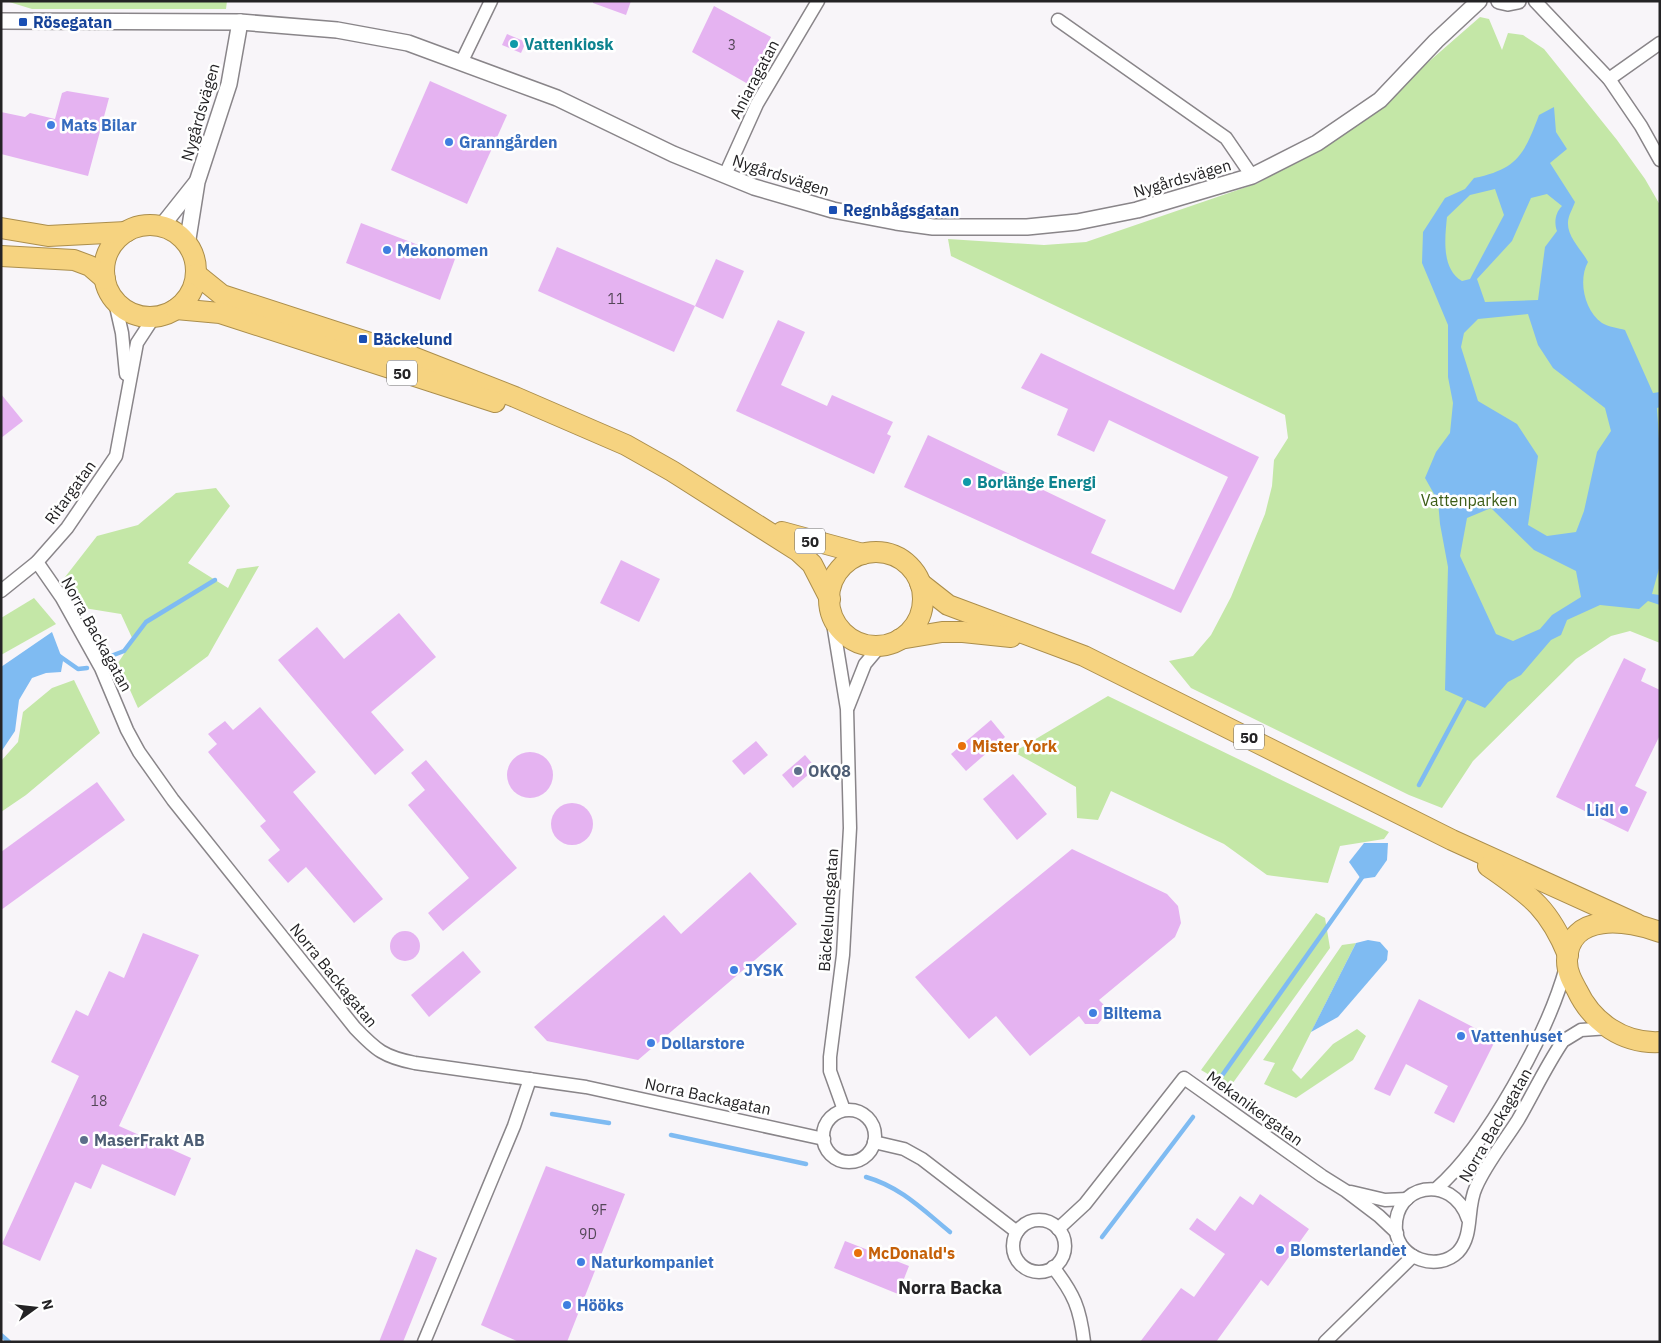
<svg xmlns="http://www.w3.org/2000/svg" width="1661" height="1343" viewBox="0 0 1661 1343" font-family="'IBM Plex Sans',sans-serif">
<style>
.green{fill:#c4e7a7}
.water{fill:#7fbbf2;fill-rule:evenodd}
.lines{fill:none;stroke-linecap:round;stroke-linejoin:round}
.stream{stroke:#7fbbf2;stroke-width:4.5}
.building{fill:#e5b3f1}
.minor-casing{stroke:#898589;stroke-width:15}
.tertiary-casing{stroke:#898589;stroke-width:18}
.trunk-casing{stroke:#ab8e4c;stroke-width:22}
.minor{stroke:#fff;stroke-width:12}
.tertiary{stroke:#fff;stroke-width:15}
.trunk{stroke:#f6d380;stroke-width:20}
.transit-dot{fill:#1a4fb4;stroke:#fff;stroke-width:2}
.culture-dot{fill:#0f9aa8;stroke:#fff;stroke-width:2}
.shop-dot{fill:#3f7fe0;stroke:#fff;stroke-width:2}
.food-dot{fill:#e8710a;stroke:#fff;stroke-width:2}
.service-dot{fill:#5c6f8a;stroke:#fff;stroke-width:2}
.labels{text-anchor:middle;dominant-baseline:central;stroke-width:5;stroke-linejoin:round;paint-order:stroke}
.number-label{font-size:14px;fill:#544758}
.shield{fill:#fff;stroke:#666566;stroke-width:1}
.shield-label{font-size:15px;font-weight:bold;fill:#242325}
.transit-label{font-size:16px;font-weight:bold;fill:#164399;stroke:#fff;text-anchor:start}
.culture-label{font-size:16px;font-weight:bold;fill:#0d838f;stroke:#fff;text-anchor:start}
.street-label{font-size:16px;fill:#242325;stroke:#fff}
.shop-label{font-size:16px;font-weight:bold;fill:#366cbe;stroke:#fff;text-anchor:start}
.park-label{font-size:16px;fill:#3d5d17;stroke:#fff}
.food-label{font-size:16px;font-weight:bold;fill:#c56008;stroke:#fff;text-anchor:start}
.service-label{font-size:16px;font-weight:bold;fill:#4e5e75;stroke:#fff;text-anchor:start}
.neighbourhood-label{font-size:18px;font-weight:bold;fill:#242325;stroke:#fff}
</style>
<rect width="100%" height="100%" fill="#f8f5f9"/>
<!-- green -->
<g class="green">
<path d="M6,1H227L226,9H32Z"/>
<path d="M1480,17L1489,19L1502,50L1508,33L1523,35L1544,49L1617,140L1645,179L1660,205V643L1630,631L1611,636L1576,659L1473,761L1442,808L1409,795L1191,688L1169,661L1193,656L1211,635L1231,597L1265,514L1272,486L1274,460L1288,438L1285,415L951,256L948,239L1044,245L1086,242L1258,183L1312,152L1378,106Z"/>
<path d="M216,488L230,506L188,563L228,588L237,569L259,566L208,656L138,708L118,663L133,640L121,614L84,608L62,581L97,536L138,525L176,493Z"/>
<path d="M34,598L56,624L1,655V618Z"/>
<path d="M74,680L100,733L26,795L1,812V761L18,742L23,712L52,688Z"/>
<path d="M1108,696L1389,832L1384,839L1340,846L1328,883L1267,875L1224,844L1111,791L1098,820L1077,818L1076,787L1014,752Z"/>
<path d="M1316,913L1325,918L1330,948L1230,1087L1201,1070Z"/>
<path d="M1356,943L1292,1070L1301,1079L1333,1044L1357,1029L1366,1036L1353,1060L1296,1098L1264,1084L1275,1063L1263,1060L1342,945Z"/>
</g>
<!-- water -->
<g class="water">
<path d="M1554,107L1556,132L1567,149L1550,163L1575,202C1573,208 1568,216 1568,222C1567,237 1582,250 1588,262C1578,280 1584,310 1602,323C1608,327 1619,328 1625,330L1653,393L1660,392V407L1657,408L1660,454V565L1652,594L1660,595V605L1648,601L1639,609L1600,605L1567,620L1561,635L1551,640L1521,675L1508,682L1485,708L1445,690L1448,567L1440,524L1438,501L1425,478L1436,452L1450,433L1453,403L1448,377V325L1422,263L1423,232L1445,198L1465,189L1474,178C1517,169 1524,155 1539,115ZM1495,189L1504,215L1470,279L1462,281C1441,269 1445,237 1447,217L1470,195ZM1547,194L1562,206C1555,213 1554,223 1557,231L1545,247L1538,300L1485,302L1477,279L1512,241L1531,198ZM1528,314L1538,345L1553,368L1605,408L1611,431L1597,452L1584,511L1576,532L1547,536L1528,525L1538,456L1517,424L1478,401L1461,347L1464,333L1478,319ZM1491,508L1534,550L1576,571L1581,597L1552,615L1540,629L1513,641L1496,634L1460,556L1467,518Z"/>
<path d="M52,632L63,661L61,672L46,673L32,678L19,700L15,731L1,752V667Z"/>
<path d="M1364,843H1388L1387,860L1375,877L1361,879L1349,862Z"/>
<path d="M1368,940L1380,942L1388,951L1387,960L1338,1017L1311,1032L1356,943Z"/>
</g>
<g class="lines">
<!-- stream -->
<g class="stream">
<path d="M58,655L78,669L87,668"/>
<path d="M111,656L124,651L146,622L215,580"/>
<path d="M1419,785L1465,699"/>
<path d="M1221,1077L1363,876"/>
<path d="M552,1114L609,1123"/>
<path d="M671,1135L806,1164"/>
<path d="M866,1177C901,1187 923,1210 950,1232"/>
<path d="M1102,1237L1193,1117"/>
<path d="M1,1335L9,1342"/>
</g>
</g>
<!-- building -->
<g class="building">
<path d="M593,1H631L626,15L593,3Z"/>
<path d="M714,6L771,37L748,84L692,52Z"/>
<path d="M507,34L526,42L521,53L502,45Z"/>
<path d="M430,81L507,115L467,204L391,170Z"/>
<path d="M67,91L109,98L88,176L1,154V112L25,117L30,113L55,119L62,93Z"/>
<path d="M361,223L455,259L440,300L346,263Z"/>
<path d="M557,247L695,306L674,352L538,291Z"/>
<path d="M716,259L744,271L723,319L695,306Z"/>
<path d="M778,320L805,332L781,385L827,406L832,395L893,422L887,434L891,436L874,474L736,411Z"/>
<path d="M1041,353L1259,457L1181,613L904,487L928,435L1106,520L1091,553L1174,590L1228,477L1109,420L1094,452L1057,435L1068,409L1021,388Z"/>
<path d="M1,394L23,421L1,438Z"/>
<path d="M621,560L660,579L639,622L600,603Z"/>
<path d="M399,613L436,657L371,712L404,750L375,775L278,660L317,627L344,659Z"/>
<path d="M1624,658L1646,669L1641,681L1660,690V735L1635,786L1647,792L1628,832L1556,797Z"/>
<path d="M260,707L316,772L293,792L383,899L354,923L306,867L288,883L268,860L280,850L260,826L266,821L208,752L217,744L208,734L225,721L233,730Z"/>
<path d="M991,720L1005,737L966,771L951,754Z"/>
<path d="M756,741L768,755L744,775L732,761Z"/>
<circle cx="530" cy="775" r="23"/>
<path d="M805,755L816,768L793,788L782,775Z"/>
<path d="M426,760L517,868L443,931L428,913L469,878L408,805L425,790L411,773Z"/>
<path d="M1013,774L1047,814L1017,840L983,799Z"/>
<path d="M97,782L125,820L1,910V852Z"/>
<circle cx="572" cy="824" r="21"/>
<path d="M1072,849L1167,894L1178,906L1181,923L1175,937L1099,1000L1106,1007V1014L1098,1024H1085L1079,1016L1030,1056L996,1016L969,1039L915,977Z"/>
<path d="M750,872L797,924L638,1060L547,1041L534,1027L664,915L681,934Z"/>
<circle cx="405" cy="946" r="15"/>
<path d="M143,933L199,955L119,1126L191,1158L175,1196L102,1164L91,1189L75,1182L40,1261L2,1244L79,1076L51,1062L76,1010L88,1016L109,971L124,978Z"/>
<path d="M463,951L481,972L429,1017L411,995Z"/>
<path d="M1419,999L1496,1039L1454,1123L1434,1113L1448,1086L1406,1064L1390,1096L1374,1089Z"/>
<path d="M546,1166L625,1194L567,1342H519L481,1325Z"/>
<path d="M1260,1194L1309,1229L1268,1286L1261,1280L1216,1342H1140L1181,1288L1194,1297L1225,1254L1189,1229L1197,1218L1215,1231L1240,1196L1253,1205Z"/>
<path d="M845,1241L909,1266L898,1294L834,1268Z"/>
<path d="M416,1249L437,1258L403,1342H379Z"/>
</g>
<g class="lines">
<defs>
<g id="minor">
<path d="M1535,1L1609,79L1641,126L1660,160"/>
<path d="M1058,20L1226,138L1252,176"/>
<path d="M462,61L491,1"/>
<path d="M1609,79L1660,43"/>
<path d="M725,175L757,104L818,1"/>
<path d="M115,302L122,333L126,374"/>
<path d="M37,562L62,598L101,668L127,730L139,752L173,800L355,1028C376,1050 384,1057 415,1063L586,1087L824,1139"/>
<path d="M1,591L37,562L67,528L116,456L137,343L154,317"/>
<path d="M831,611L847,709L850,828L843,955L830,1057V1071L844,1110"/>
<path d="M848,707L865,664L881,645"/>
<circle cx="849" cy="1136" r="26"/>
<path d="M874,1142L904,1149L922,1159L1017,1232"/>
<path d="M1436,1189C1487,1145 1548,1033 1566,967"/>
<path d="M1351,1192L1385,1200L1407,1199"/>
<path d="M1468,1219C1452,1172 1392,1184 1396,1231C1399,1259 1438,1272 1458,1252C1474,1235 1466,1208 1476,1187C1486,1164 1504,1142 1518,1120C1533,1094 1546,1066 1563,1041L1581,1030L1609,1028"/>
<circle cx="1039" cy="1246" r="26"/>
<path d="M1058,1229L1085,1204L1184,1078L1322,1176L1346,1191L1379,1216L1397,1233"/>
<path d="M1053,1267C1074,1294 1080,1308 1084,1342"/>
<path d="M424,1342L514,1126L530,1079"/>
<path d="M1325,1342L1413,1256"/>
</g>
<g id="tertiary">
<path d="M1499,1L1508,3L1518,1"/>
<path d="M1,21L240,22L337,30L408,43L557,98L673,154L754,187L833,210L896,222L933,227H1027L1077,222L1137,210L1252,176L1317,143L1380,100L1436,41L1479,1"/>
<path d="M161,227L196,183"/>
<path d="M187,245L197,182L229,84L240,22"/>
</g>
<g id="trunk">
<circle cx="150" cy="271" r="46"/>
<path d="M1,228L48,236L126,232"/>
<path d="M1,256L74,260L90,266L105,279"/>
<path d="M196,274L222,295L413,357L515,397L626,445L672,471L798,551L812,564L830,599"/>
<path d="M176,309L220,313L495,402"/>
<path d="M782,532L863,554"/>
<circle cx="876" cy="599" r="47"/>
<path d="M920,583L948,605L1084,656L1452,840L1637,924"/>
<path d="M900,639L942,632H963L1011,637"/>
<path d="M1488,866C1529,895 1548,906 1568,955"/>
<path d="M1660,932C1629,920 1568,911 1567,961C1567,972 1572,981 1577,990C1592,1022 1623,1044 1660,1042"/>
</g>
</defs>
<!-- minor casing -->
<use href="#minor" class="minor-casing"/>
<!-- tertiary casing -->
<use href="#tertiary" class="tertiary-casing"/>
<!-- trunk casing -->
<use href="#trunk" class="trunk-casing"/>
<!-- minor -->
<use href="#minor" class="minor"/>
<!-- tertiary -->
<use href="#tertiary" class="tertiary"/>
<!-- trunk -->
<use href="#trunk" class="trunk"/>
</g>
<!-- markers -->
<g class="transit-dot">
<rect x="18" y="17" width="10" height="10" rx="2.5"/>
<rect x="828" y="205" width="10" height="10" rx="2.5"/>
<rect x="358" y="334" width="10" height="10" rx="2.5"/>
</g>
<g class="culture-dot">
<circle cx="514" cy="44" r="5"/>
<circle cx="967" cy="482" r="5"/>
</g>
<g class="shop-dot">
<circle cx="51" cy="125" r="5"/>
<circle cx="449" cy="142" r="5"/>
<circle cx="387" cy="250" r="5"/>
<circle cx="1624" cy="810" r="5"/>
<circle cx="734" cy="970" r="5"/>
<circle cx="1093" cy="1013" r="5"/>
<circle cx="1461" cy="1036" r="5"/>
<circle cx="651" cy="1043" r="5"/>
<circle cx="1280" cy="1250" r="5"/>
<circle cx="581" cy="1262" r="5"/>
<circle cx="567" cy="1305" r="5"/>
</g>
<g class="food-dot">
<circle cx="962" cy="746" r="5"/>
<circle cx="858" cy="1253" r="5"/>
</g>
<g class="service-dot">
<circle cx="798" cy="771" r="5"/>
<circle cx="84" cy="1140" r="5"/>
</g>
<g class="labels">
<!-- number labels -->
<g class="number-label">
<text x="732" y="45">3</text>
<text x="616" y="299">11</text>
<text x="99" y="1101">18</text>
<text x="599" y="1210">9F</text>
<text x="588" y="1234">9D</text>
</g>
<!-- shield labels -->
<g class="shield">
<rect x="387" y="360.5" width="30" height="25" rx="4"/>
<rect x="795" y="528.5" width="30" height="25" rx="4"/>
<rect x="1234" y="724.5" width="30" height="25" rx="4"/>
</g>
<g class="shield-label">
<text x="402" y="373">50</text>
<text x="810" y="541">50</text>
<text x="1249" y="737">50</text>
</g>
<!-- transit labels -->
<g class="transit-label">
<text x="33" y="22">Rösegatan</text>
<text x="843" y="210">Regnbågsgatan</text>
<text x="373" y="339">Bäckelund</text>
</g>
<!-- culture labels -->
<g class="culture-label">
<text x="524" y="44">Vattenkiosk</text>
<text x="977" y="482">Borlänge Energi</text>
</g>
<!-- street labels -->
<g class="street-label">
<text transform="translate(754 79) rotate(-62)">Aniaragatan</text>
<text transform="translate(200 112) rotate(-74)">Nygårdsvägen</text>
<text transform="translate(781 175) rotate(18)">Nygårdsvägen</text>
<text transform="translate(1182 178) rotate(-16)">Nygårdsvägen</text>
<text transform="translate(70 492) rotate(-54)">Ritargatan</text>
<text transform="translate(97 634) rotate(61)">Norra Backagatan</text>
<text transform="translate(828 910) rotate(-86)">Bäckelundsgatan</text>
<text transform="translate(334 975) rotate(51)">Norra Backagatan</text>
<text transform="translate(708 1096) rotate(12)">Norra Backagatan</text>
<text transform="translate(1255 1108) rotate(36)">Mekanikergatan</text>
<text transform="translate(1495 1125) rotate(-60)">Norra Backagatan</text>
</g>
<!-- shop labels -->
<g class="shop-label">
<text x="61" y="125">Mats Bilar</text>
<text x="459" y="142">Granngården</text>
<text x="397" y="250">Mekonomen</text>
<text x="1614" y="810" text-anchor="end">Lidl</text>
<text x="744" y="970">JYSK</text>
<text x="1103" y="1013">Biltema</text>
<text x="1471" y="1036">Vattenhuset</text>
<text x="661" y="1043">Dollarstore</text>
<text x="1290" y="1250">Blomsterlandet</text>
<text x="591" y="1262">Naturkompaniet</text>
<text x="577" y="1305">Hööks</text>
</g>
<!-- park labels -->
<g class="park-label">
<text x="1469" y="500">Vattenparken</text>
</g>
<!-- food labels -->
<g class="food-label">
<text x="972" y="746">Mister York</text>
<text x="868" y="1253">McDonald's</text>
</g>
<!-- service labels -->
<g class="service-label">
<text x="808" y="771">OKQ8</text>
<text x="94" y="1140">MaserFrakt AB</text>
</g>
<!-- neighbourhood labels -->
<g class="neighbourhood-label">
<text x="950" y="1287">Norra Backa</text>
</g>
</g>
<!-- border -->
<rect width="1661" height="1343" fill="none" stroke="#242325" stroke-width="5"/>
<!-- north arrow -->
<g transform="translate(35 1308) rotate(75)" stroke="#ffffff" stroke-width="4" paint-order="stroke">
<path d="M0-4L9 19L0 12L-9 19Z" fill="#242325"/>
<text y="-8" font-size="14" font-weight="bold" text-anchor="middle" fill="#242325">N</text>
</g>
</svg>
